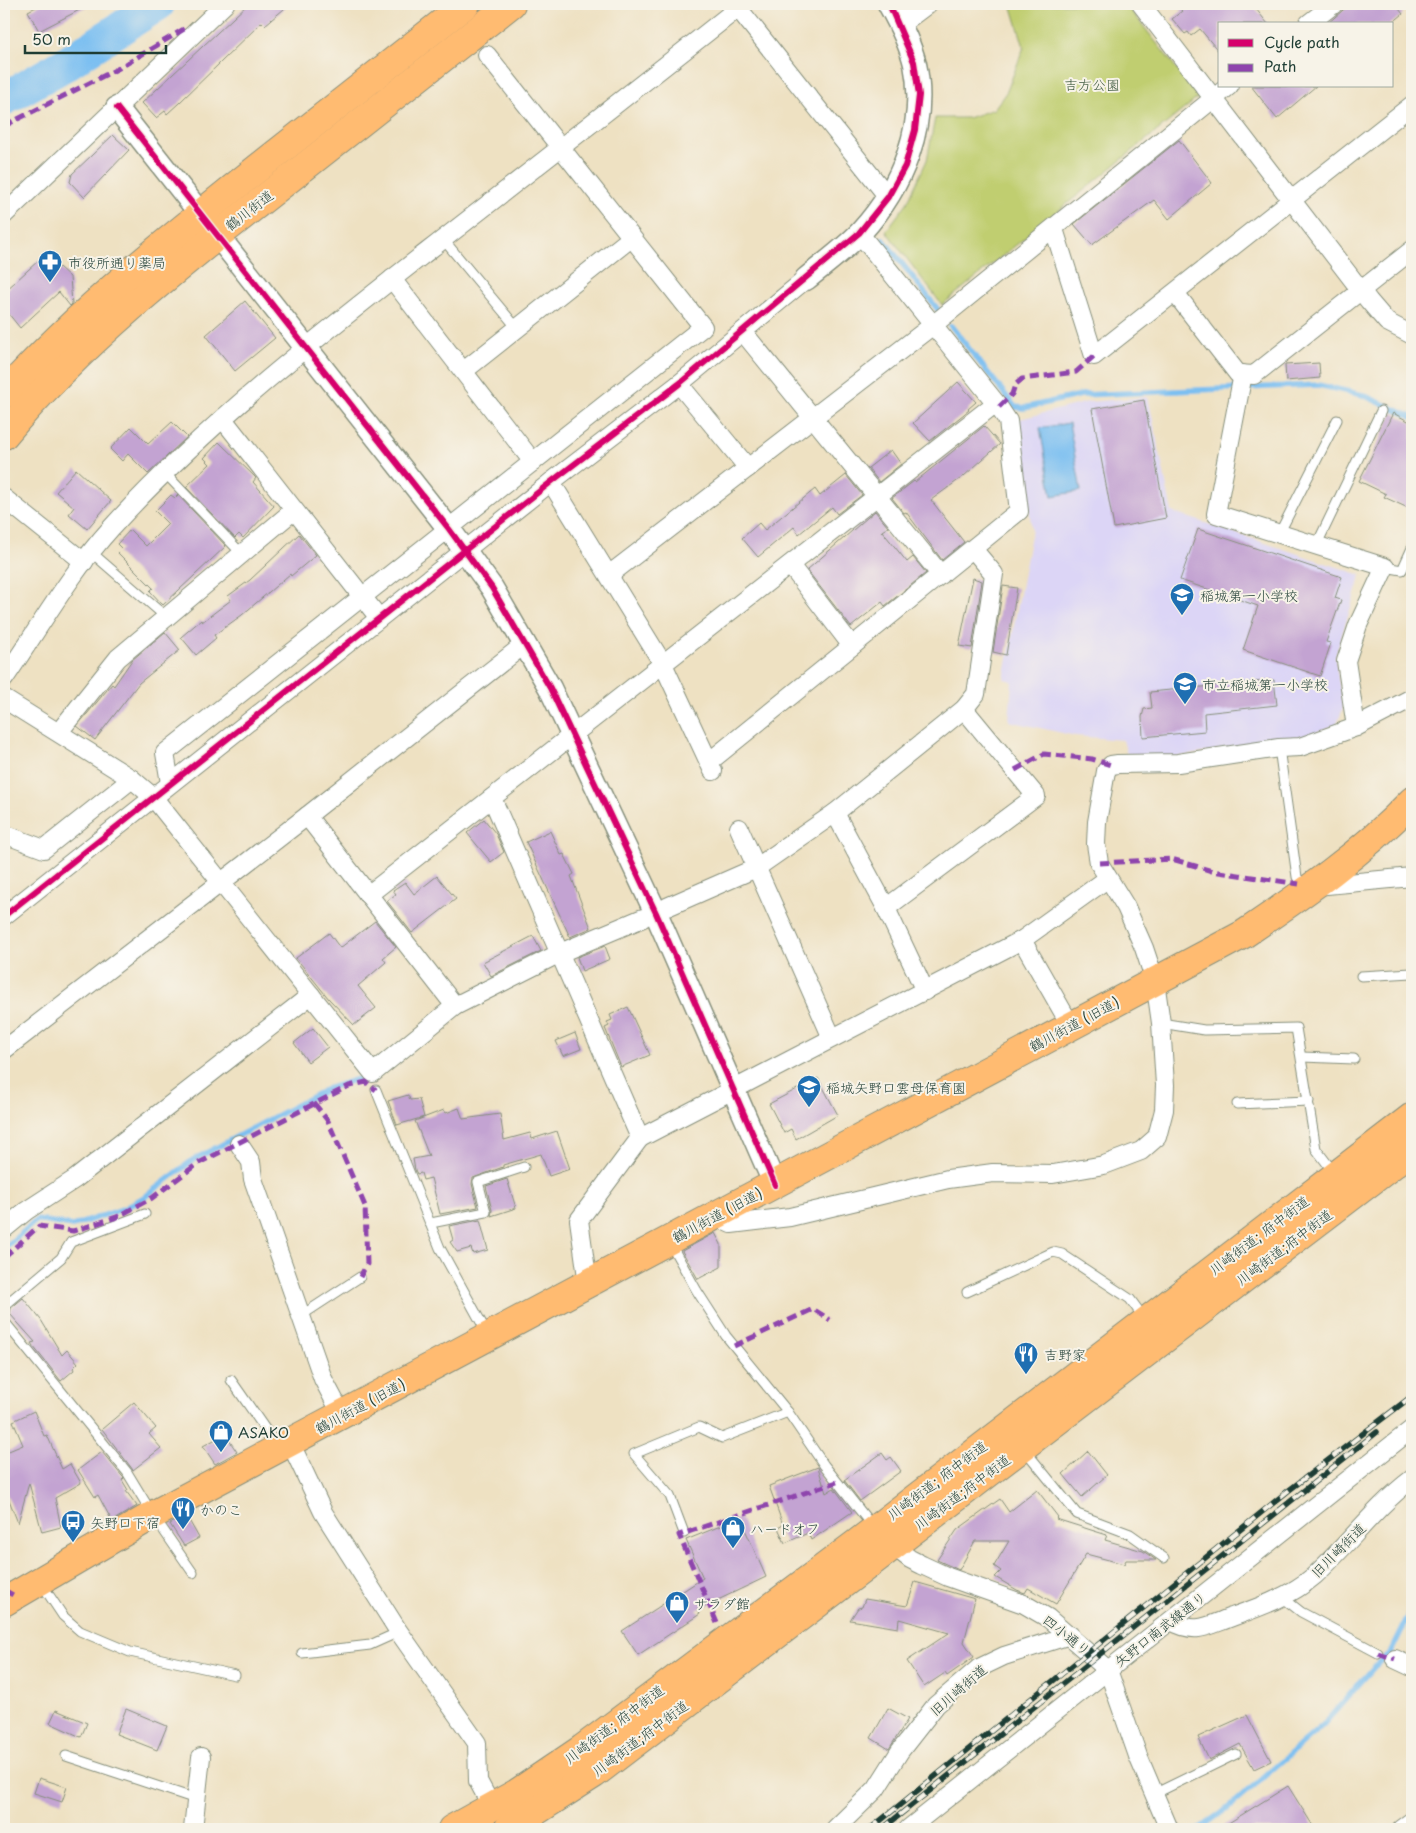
<svg xmlns="http://www.w3.org/2000/svg" width="1416" height="1833" viewBox="0 0 1416 1833" font-family="'Playpen Sans','Klee One',sans-serif">
<style>
.built{fill:#dcd5f6}
.green{fill:#c0ce70;stroke:#708652}
.water{fill:#7bbff1;stroke:#4d7e92}
.lines{fill:none;stroke-linecap:round;stroke-linejoin:round}
.stream{stroke:#7bbff1;stroke-width:5.5}
.river{stroke:#7bbff1;stroke-width:34}
.building{fill:#c3a3d2}
.service-casing{stroke:#868f7b;stroke-width:11}
.minor-casing{stroke:#868f7b;stroke-width:20}
.tertiary-casing{stroke:#868f7b;stroke-width:25}
.primary-casing{stroke:#868f7b;stroke-width:30}
.service{stroke:#fff;stroke-width:9}
.minor{stroke:#fff;stroke-width:18}
.tertiary{stroke:#fff;stroke-width:22}
.primary{stroke:#ffbb71;stroke-width:28}
.rail-casing{stroke:#1f3d34;stroke-width:5.5}
.rail{stroke:#f7f3e8;stroke-width:4;stroke-dasharray:11;stroke-linecap:butt}
.quiet{stroke:#8e44ad;stroke-width:5;stroke-dasharray:10 5;stroke-linecap:butt}
.cycleway-casing{stroke:#f7f3e8;stroke-width:9}
.cycleway{stroke:#d6006c;stroke-width:6}
.labels{text-anchor:middle;dominant-baseline:central;stroke-width:4;stroke-linejoin:round;paint-order:stroke}
.park-label{font-size:14px;fill:#3f5a40;stroke:#f7f3e8}
.street-label{font-size:14px;fill:#1f3d34;stroke:#f7f3e8}
.poi-label{font-size:14px;fill:#1f3d34;stroke:#f7f3e8;text-anchor:start}
</style>
<rect width="100%" height="100%" fill="#f7f3e8"/>
<filter id="ink" filterUnits="userSpaceOnUse"><feTurbulence type="fractalNoise" baseFrequency=".02" numOctaves="2"/><feDisplacementMap in="SourceGraphic" scale="10" xChannelSelector="R" yChannelSelector="G"/><feConvolveMatrix kernelMatrix="1 2 1 2 8 2 1 2 1" color-interpolation-filters="sRGB"/></filter>
<filter id="wash" filterUnits="userSpaceOnUse"><feTurbulence type="fractalNoise" baseFrequency=".0096" numOctaves="4" result="noise"/><feDisplacementMap in="SourceGraphic" scale="20" xChannelSelector="R" yChannelSelector="G"/><feGaussianBlur stdDeviation="1.12" result="paint"/><feColorMatrix in="noise" values="0 0 0 0 0 0 0 0 0 0 0 0 0 0 0 0 0 1.4 0 .05"/><feComposite in="paint" operator="in"/></filter>
<g filter="url(#wash)">
<rect width="100%" height="100%" fill="#eee1c2"/>
<!-- built -->
<path class="built" d="M1148,397L1172,512L1361,575L1335,657L1343,709L1336,725L1299,738L1176,757L1127,754L1123,740L1076,736L1009,721L1012,681L1004,679L1032,530L1016,420L1088,402Z"/>
<!-- green -->
<path class="green" d="M1011,4H1126L1199,97L942,305L886,231L907,203L927,160L935,118H968L994,109L1007,91L1024,47Z"/>
<!-- water -->
<path class="water" d="M1069,423L1081,491L1052,496L1040,428Z"/>
<g class="lines">
<!-- stream -->
<g class="stream">
<path d="M883,239L939,311"/>
<path d="M951,326L1015,407L1024,408L1081,395L1318,385L1363,395L1412,417"/>
<path d="M4,1248L37,1220L73,1226L125,1208L146,1196L193,1160L329,1088L361,1078"/>
<path d="M1199,1829L1233,1804L1323,1725L1375,1666L1390,1654L1412,1609"/>
</g>
<!-- river -->
<path class="river" d="M4,99L64,65L158,4"/>
</g>
<g id="blocks">
<!-- building -->
<g class="building">
<path d="M42,4H91L39,31L28,11Z"/>
<path d="M248,4H290L265,25L262,22L179,103L167,114L165,111L156,118L142,103Z"/>
<path d="M1175,4H1252L1268,24H1220V53L1200,29L1191,36L1188,32L1185,34L1172,19L1182,11Z"/>
<path d="M1350,4H1395L1403,14L1391,24H1327Z"/>
<path d="M1251,86H1316L1277,119Z"/>
<path d="M113,135L129,150L84,197L70,182L72,174Z"/>
<path d="M1179,140L1212,183L1169,219L1154,200L1092,245L1074,224Z"/>
<path d="M39,260L50,272L59,267L70,277L72,304L70,306L59,292L20,328L4,308V292Z"/>
<path d="M245,301L275,338L235,371L206,335Z"/>
<path d="M1319,363L1320,378L1286,381L1285,365Z"/>
<path d="M958,382L976,402L968,409L969,410L930,441L913,423Z"/>
<path d="M1144,400L1166,518L1114,528L1092,409Z"/>
<path d="M1393,413L1412,423V499L1408,508L1384,497L1386,494L1359,481Z"/>
<path d="M172,422L187,437L148,474L128,454L122,461L110,449L131,427L148,444Z"/>
<path d="M984,426L1000,444L964,476L931,500L964,542L942,560L906,512L904,513L892,498L914,481L915,482Z"/>
<path d="M219,442L256,478L253,482L274,506L243,538L239,534L235,538L186,487L210,464L204,458Z"/>
<path d="M891,450L901,464L879,482L868,468Z"/>
<path d="M76,469L111,501L87,529L69,514L74,507L56,492Z"/>
<path d="M846,475L862,495L837,514L832,507L799,534L794,527L758,557L742,538L759,523L765,530L815,489L820,496Z"/>
<path d="M171,495L175,498L178,495L226,546L163,605L150,591L153,588L118,553L122,549L117,544L130,530L146,546L168,524L155,511Z"/>
<path d="M875,511L888,527L882,531L907,562L913,557L926,573L885,606L882,602L851,627L807,570Z"/>
<path d="M1198,529L1342,577L1335,598L1341,600L1326,642L1331,643L1320,676L1243,650L1258,606L1180,580Z"/>
<path d="M299,534L316,555L291,576L290,574L242,615L214,635L216,638L196,655L181,637L201,620L202,622L231,600L228,596L250,580Z"/>
<path d="M973,578L982,581L972,648L959,646Z"/>
<path d="M1003,586L1017,588L1006,655L993,652Z"/>
<path d="M165,632L180,650L139,683L95,740L77,726L112,684L114,686L132,660Z"/>
<path d="M1274,680L1277,705L1204,713L1205,731L1143,737L1142,717L1144,709L1152,708L1150,692Z"/>
<path d="M484,819L496,834L504,852L491,862L467,833Z"/>
<path d="M550,831L561,855L564,854L574,874L571,876L591,928L570,937L526,842Z"/>
<path d="M437,876L456,899L412,933L387,901L396,894L393,890L405,882L414,894Z"/>
<path d="M375,921L396,947L383,958L386,962L358,986L376,1008L354,1025L329,999L296,958L329,933L340,948Z"/>
<path d="M533,936L541,951L491,976L483,962Z"/>
<path d="M605,946L610,959L582,971L577,957Z"/>
<path d="M628,1007L650,1055L621,1067L605,1028L609,1026L607,1022L612,1020L610,1015Z"/>
<path d="M313,1028L328,1047L308,1062L294,1043Z"/>
<path d="M575,1033L581,1049L563,1056L556,1041Z"/>
<path d="M818,1078L838,1115L796,1139L791,1129L784,1133L769,1104Z"/>
<path d="M408,1095L410,1100L419,1099L424,1117L397,1125L388,1101Z"/>
<path d="M459,1108L463,1119L500,1114L504,1140L530,1133L532,1139L557,1131L570,1169L549,1176L541,1154L503,1165V1167L473,1178L472,1184L478,1207L440,1214L431,1178L423,1180L421,1173L417,1174L415,1170L413,1159L429,1156L415,1121L444,1110L446,1113Z"/>
<path d="M507,1179L516,1208L491,1216L492,1210L486,1186Z"/>
<path d="M480,1220L488,1250L473,1254L471,1248L457,1252L450,1242L453,1240L449,1226Z"/>
<path d="M715,1233L721,1244V1267L698,1279L682,1251Z"/>
<path d="M23,1298L41,1320L62,1355L67,1350L78,1363L73,1368L74,1370L61,1381L33,1346L31,1343L35,1342L10,1314L11,1308Z"/>
<path d="M134,1402L156,1428L149,1434L161,1448L133,1470L102,1429Z"/>
<path d="M34,1411L44,1436L47,1435L62,1469L70,1464L81,1483L55,1498L61,1527L42,1532L29,1483L18,1523L4,1487V1453L23,1445L13,1421Z"/>
<path d="M216,1439L219,1444L229,1440L237,1452L215,1464L203,1446Z"/>
<path d="M1088,1451L1107,1475L1082,1497L1063,1474Z"/>
<path d="M102,1452L122,1476L124,1478L122,1480L128,1490L126,1491L137,1506L112,1521L98,1495L95,1497L78,1470Z"/>
<path d="M882,1453L887,1460L891,1457L901,1471L860,1501L844,1480Z"/>
<path d="M818,1467L826,1493L834,1488L852,1512L811,1540L808,1533L785,1543L778,1528L783,1525L769,1486Z"/>
<path d="M1037,1490L1058,1517L1056,1519L1107,1535L1105,1540L1143,1551L1156,1560H1126L1124,1564L1086,1554L1056,1604L1028,1588L1025,1593L1017,1590L995,1577L1001,1571L994,1566L1009,1541H975L959,1570L937,1560L957,1530L1000,1499L1009,1512Z"/>
<path d="M186,1515L199,1538L184,1546L170,1524Z"/>
<path d="M740,1518L766,1577L697,1610L700,1614L638,1655L622,1631L703,1578L686,1540Z"/>
<path d="M915,1582L975,1599L964,1642L974,1657L947,1676L945,1673L924,1687L907,1661L949,1633L899,1619L898,1628L850,1620L858,1608L862,1607L865,1599L907,1606Z"/>
<path d="M888,1708L908,1719L889,1749L871,1738Z"/>
<path d="M126,1709L167,1726L157,1750L116,1734Z"/>
<path d="M56,1710L87,1723L81,1737L50,1723Z"/>
<path d="M1247,1715L1271,1761L1254,1769L1240,1744L1209,1760L1198,1737Z"/>
<path d="M39,1778L67,1787L62,1802L34,1793Z"/>
<path d="M1288,1786L1315,1829H1219Z"/>
</g>
</g>
</g>
<g filter="url(#ink)">
<use href="#blocks" fill-opacity="0" stroke="#868f7b" stroke-width="1"/>
<g class="lines">
<defs>
<g id="service">
<path d="M443,239L517,328"/>
<path d="M164,472L241,553"/>
<path d="M1279,534L1337,420"/>
<path d="M1317,544L1381,411"/>
<path d="M91,552L166,617"/>
<path d="M1385,567L1402,570L1412,548"/>
<path d="M1279,748L1297,877L1304,889"/>
<path d="M1361,976L1412,973"/>
<path d="M1161,1023L1204,1030L1296,1028L1316,1149L1335,1174"/>
<path d="M1302,1057L1354,1059"/>
<path d="M376,1090L440,1248L487,1333"/>
<path d="M1237,1104L1309,1101"/>
<path d="M431,1223L486,1212L478,1182L524,1167"/>
<path d="M670,1243L697,1291L726,1336L788,1412L824,1465L873,1527"/>
<path d="M967,1292L1053,1252L1062,1254L1130,1299L1144,1318"/>
<path d="M4,1306L61,1258L71,1242L145,1214"/>
<path d="M302,1315L360,1277"/>
<path d="M4,1321L127,1472L153,1515L193,1573"/>
<path d="M231,1380L277,1446"/>
<path d="M1024,1449L1077,1514L1130,1534L1164,1558"/>
<path d="M684,1533L670,1496L634,1454L699,1427L722,1438L788,1412"/>
<path d="M41,1583L63,1616L80,1631L130,1652L235,1675"/>
<path d="M1282,1597L1301,1612L1378,1653"/>
<path d="M302,1653L370,1645L399,1632"/>
<path d="M66,1756L196,1799"/>
<path d="M1154,1794L1236,1754"/>
</g>
<g id="minor">
<path d="M1141,4L1369,301L1387,322L1412,335"/>
<path d="M738,8L888,197"/>
<path d="M1308,24L1334,4"/>
<path d="M900,25L928,4"/>
<path d="M4,215L225,4"/>
<path d="M1054,229L1094,356L1412,105"/>
<path d="M392,279L533,462"/>
<path d="M1175,293L1238,374L1254,375L1412,250"/>
<path d="M743,332L941,575"/>
<path d="M465,370L631,238"/>
<path d="M1243,374L1216,514L1385,567L1358,625L1346,661L1356,727"/>
<path d="M679,384L748,468"/>
<path d="M223,419L379,618"/>
<path d="M551,482L663,664L713,771"/>
<path d="M4,498L84,562"/>
<path d="M790,565L852,646"/>
<path d="M609,575L933,325L1229,86"/>
<path d="M4,679C39,628 71,572 112,527C207,423 318,337 428,251C533,169 639,87 743,4"/>
<path d="M4,699L132,779L153,797L373,1073L455,1006L560,953L643,918"/>
<path d="M59,732L118,658L293,511"/>
<path d="M709,762L1019,511L1008,421L996,403L859,233"/>
<path d="M170,783L165,753L703,327L487,55"/>
<path d="M492,798L640,1138L579,1220L588,1284"/>
<path d="M835,813L884,904L925,991"/>
<path d="M307,816L455,1006"/>
<path d="M739,828L832,1038"/>
<path d="M4,834L44,849L132,779"/>
<path d="M1316,886L1412,877"/>
<path d="M368,895L996,403"/>
<path d="M667,907L756,868L835,813L964,709L976,694L994,574L973,549"/>
<path d="M886,908L1036,796L964,709"/>
<path d="M4,916L551,482L679,384L806,279"/>
<path d="M1022,940L1071,1026"/>
<path d="M4,1050L307,816L526,643"/>
<path d="M640,1138L1022,940L1107,879"/>
<path d="M239,1144L251,1162L253,1179L323,1379L342,1415"/>
<path d="M716,1217L731,1224L790,1217L948,1179L993,1173L1053,1174L1104,1165L1141,1151L1157,1137L1164,1110L1165,1085L1161,1023L1155,981L1144,948L1126,907L1099,863L1096,844L1097,822L1106,771L1111,765L1118,764L1178,763L1279,748L1300,747L1356,727L1412,698"/>
<path d="M4,1229L26,1211L75,1179L311,995"/>
<path d="M290,1442L323,1512L399,1632L477,1743L478,1781L492,1807"/>
<path d="M887,1541L910,1559L922,1565L948,1577L1024,1604L1048,1618L1108,1670L1138,1756L1169,1829"/>
<path d="M1171,1621C1196,1635 1207,1626 1232,1617C1260,1607 1291,1596 1314,1576C1348,1545 1375,1507 1412,1479"/>
<path d="M1395,1659L1412,1667"/>
<path d="M193,1829L201,1757"/>
<path d="M835,1829L876,1789L900,1751L936,1705L979,1668L1004,1656L1070,1635"/>
<path d="M908,1829L1412,1429"/>
<path d="M1401,1829L1412,1821"/>
</g>
<g id="tertiary">
<path d="M117,108L449,529L492,588L550,688L656,913L775,1185"/>
<path d="M806,279C824,264 845,249 861,232C902,187 928,125 915,64C910,43 899,22 889,4"/>
</g>
<g id="primary">
<path d="M4,394C80,310 169,239 258,168C327,113 397,59 466,4"/>
<path d="M4,435C81,343 176,268 270,194C350,131 431,67 511,4"/>
<path d="M4,1602L153,1515L1244,934C1303,894 1363,853 1412,801"/>
<path d="M452,1829L517,1793L582,1749L857,1543L1412,1117"/>
<path d="M508,1829L594,1774L1412,1150"/>
</g>
</defs>
<!-- service casing -->
<use href="#service" class="service-casing"/>
<!-- minor casing -->
<use href="#minor" class="minor-casing"/>
<!-- tertiary casing -->
<use href="#tertiary" class="tertiary-casing"/>
<!-- primary casing -->
<use href="#primary" class="primary-casing"/>
<!-- service -->
<use href="#service" class="service"/>
<!-- minor -->
<use href="#minor" class="minor"/>
<!-- tertiary -->
<use href="#tertiary" class="tertiary"/>
<!-- primary -->
<use href="#primary" class="primary"/>
<defs>
<g id="rail">
<path d="M870,1829L1288,1491L1412,1396"/>
<path d="M882,1829L1377,1432"/>
</g>
</defs>
<!-- rail casing -->
<use href="#rail" class="rail-casing"/>
<!-- rail -->
<use href="#rail" class="rail"/>
<!-- quiet -->
<g class="quiet">
<path d="M4,126L121,67L184,29"/>
<path d="M999,407L1012,394L1015,385L1022,379L1076,372L1094,356"/>
<path d="M1015,770L1044,754L1092,759L1111,765"/>
<path d="M1099,863L1172,859L1212,871L1299,884"/>
<path d="M314,1103L328,1121L365,1206L367,1264L360,1277"/>
<path d="M4,1257L39,1226L73,1231L117,1217L152,1198L197,1164L349,1086L366,1082L376,1090"/>
<path d="M734,1346L813,1309L830,1320"/>
<path d="M4,1590L13,1595"/>
<path d="M717,1623L679,1535L837,1482"/>
<path d="M1378,1653L1395,1659"/>
</g>
<defs>
<g id="cycleway">
<path d="M117,108L449,529L492,588L550,688L656,913L775,1185"/>
<path d="M4,916L551,482L679,384L859,233L888,197L905,166L915,130L919,95L914,62L889,4"/>
</g>
</defs>
<!-- cycleway casing -->
<use href="#cycleway" class="cycleway-casing"/>
<!-- cycleway -->
<use href="#cycleway" class="cycleway"/>
</g>
</g>
<!-- icons -->
<defs>
<symbol id="pharmacy-pin" viewBox="-11 -11 22 30"><path d="M0 17L-7.5 6A9.5 9.5 0 1 1 7.5 6Z" fill="#1f6fb2" stroke="#f7f3e8"/><path d="M-2-6h4v4h4v4h-4v4h-4v-4h-4v-4h4Z" fill="#fff"/></symbol>
<symbol id="school-pin" viewBox="-11 -11 22 30"><path d="M0 17L-7.5 6A9.5 9.5 0 1 1 7.5 6Z" fill="#1f6fb2" stroke="#f7f3e8"/><path d="M0-5L7-2L0 1L-7-2ZM-4 1L0 2.5L4 1V4Q0 6-4 4Z" fill="#fff"/></symbol>
<symbol id="restaurant-pin" viewBox="-11 -11 22 30"><path d="M0 17L-7.5 6A9.5 9.5 0 1 1 7.5 6Z" fill="#1f6fb2" stroke="#f7f3e8"/><path d="M-5-6h1v4h1v-4h1v4h1v-4h1v5L-1.5 .5V6h-2V.5L-5-1ZM5-6V6H3V1.5H1.5Q1.5-4 5-6Z" fill="#fff"/></symbol>
<symbol id="shop-pin" viewBox="-11 -11 22 30"><path d="M0 17L-7.5 6A9.5 9.5 0 1 1 7.5 6Z" fill="#1f6fb2" stroke="#f7f3e8"/><path d="M-5-2.5h2.3a2.7 3.5 0 0 1 5.4 0H5L5.5 6h-11ZM-1.5-2.5h3a1.5 2.3 0 0 0-3 0Z" fill="#fff"/></symbol>
<symbol id="bus-pin" viewBox="-11 -11 22 30"><path d="M0 17L-7.5 6A9.5 9.5 0 1 1 7.5 6Z" fill="#1f6fb2" stroke="#f7f3e8"/><path d="M-5-6H5V4H4V6H2V4H-2V6H-4V4H-5ZM-3.5-4V0h7V-4ZM-3.5 1.2v1.5H-2V1.2ZM2 1.2v1.5H3.5V1.2Z" fill="#fff"/></symbol>
</defs>
<g fill-rule="evenodd">
<use href="#pharmacy-pin" x="36" y="248" width="28" height="38"/>
<use href="#school-pin" x="1168" y="581" width="28" height="38"/>
<use href="#school-pin" x="1171" y="670" width="28" height="38"/>
<use href="#school-pin" x="795" y="1073" width="28" height="38"/>
<use href="#restaurant-pin" x="1012" y="1340" width="28" height="38"/>
<use href="#shop-pin" x="207" y="1418" width="28" height="38"/>
<use href="#restaurant-pin" x="169" y="1495" width="28" height="38"/>
<use href="#bus-pin" x="59" y="1508" width="28" height="38"/>
<use href="#shop-pin" x="719" y="1514" width="28" height="38"/>
<use href="#shop-pin" x="663" y="1589" width="28" height="38"/>
</g>
<g class="labels">
<!-- park labels -->
<g class="park-label">
<text x="1092" y="84">吉方公園</text>
</g>
<!-- street labels -->
<g class="street-label">
<text transform="translate(249 210) rotate(-38)">鶴川街道</text>
<text transform="translate(1074 1024) rotate(-28)">鶴川街道 (旧道)</text>
<text transform="translate(717 1215) rotate(-28)">鶴川街道 (旧道)</text>
<text transform="translate(1259 1235) rotate(-37)">川崎街道; 府中街道</text>
<text transform="translate(1284 1247) rotate(-37)">川崎街道;府中街道</text>
<text transform="translate(360 1406) rotate(-28)">鶴川街道 (旧道)</text>
<text transform="translate(937 1480) rotate(-37)">川崎街道; 府中街道</text>
<text transform="translate(962 1492) rotate(-37)">川崎街道;府中街道</text>
<text transform="translate(1338 1550) rotate(-45)">旧川崎街道</text>
<text transform="translate(1160 1629) rotate(-38)">矢野口南武線通り</text>
<text transform="translate(1067 1635) rotate(39)">四小通り</text>
<text transform="translate(958 1690) rotate(-41)">旧川崎街道</text>
<text transform="translate(614 1724) rotate(-37)">川崎街道; 府中街道</text>
<text transform="translate(640 1738) rotate(-37)">川崎街道;府中街道</text>
</g>
<!-- poi labels -->
<g class="poi-label">
<text x="68" y="262">市役所通り薬局</text>
<text x="1200" y="595">稲城第一小学校</text>
<text x="1202" y="684">市立稲城第一小学校</text>
<text x="826" y="1087">稲城矢野口雲母保育園</text>
<text x="1044" y="1354">吉野家</text>
<text x="238" y="1432">ASAKO</text>
<text x="200" y="1509">かのこ</text>
<text x="90" y="1522">矢野口下宿</text>
<text x="750" y="1528">ハードオフ</text>
<text x="694" y="1603">サラダ館</text>
</g>
</g>
<!-- margin -->
<rect width="1416" height="1833" fill="none" stroke="#f7f3e8" stroke-width="20"/>
<!-- legend -->
<rect x="1218" y="22" width="175" height="65" fill="#f7f3e8" stroke="#a1aaa0"/>
<rect x="1228" y="39" width="25" height="8" fill="#d6006c" stroke="#a1aaa0"/>
<text x="1264" y="48" font-size="15" fill="#1f3d34">Cycle path</text>
<rect x="1228" y="64" width="25" height="8" fill="#8e44ad" stroke="#a1aaa0"/>
<text x="1264" y="72" font-size="15" fill="#1f3d34">Path</text>
<!-- scale -->
<path d="M25 45v8h141v-8" fill="none" stroke="#1f3d34" stroke-width="2.5"/>
<text x="32" y="45" font-size="15" fill="#1f3d34" stroke="#f7f3e8" stroke-width="4" paint-order="stroke">50 m</text>
</svg>
